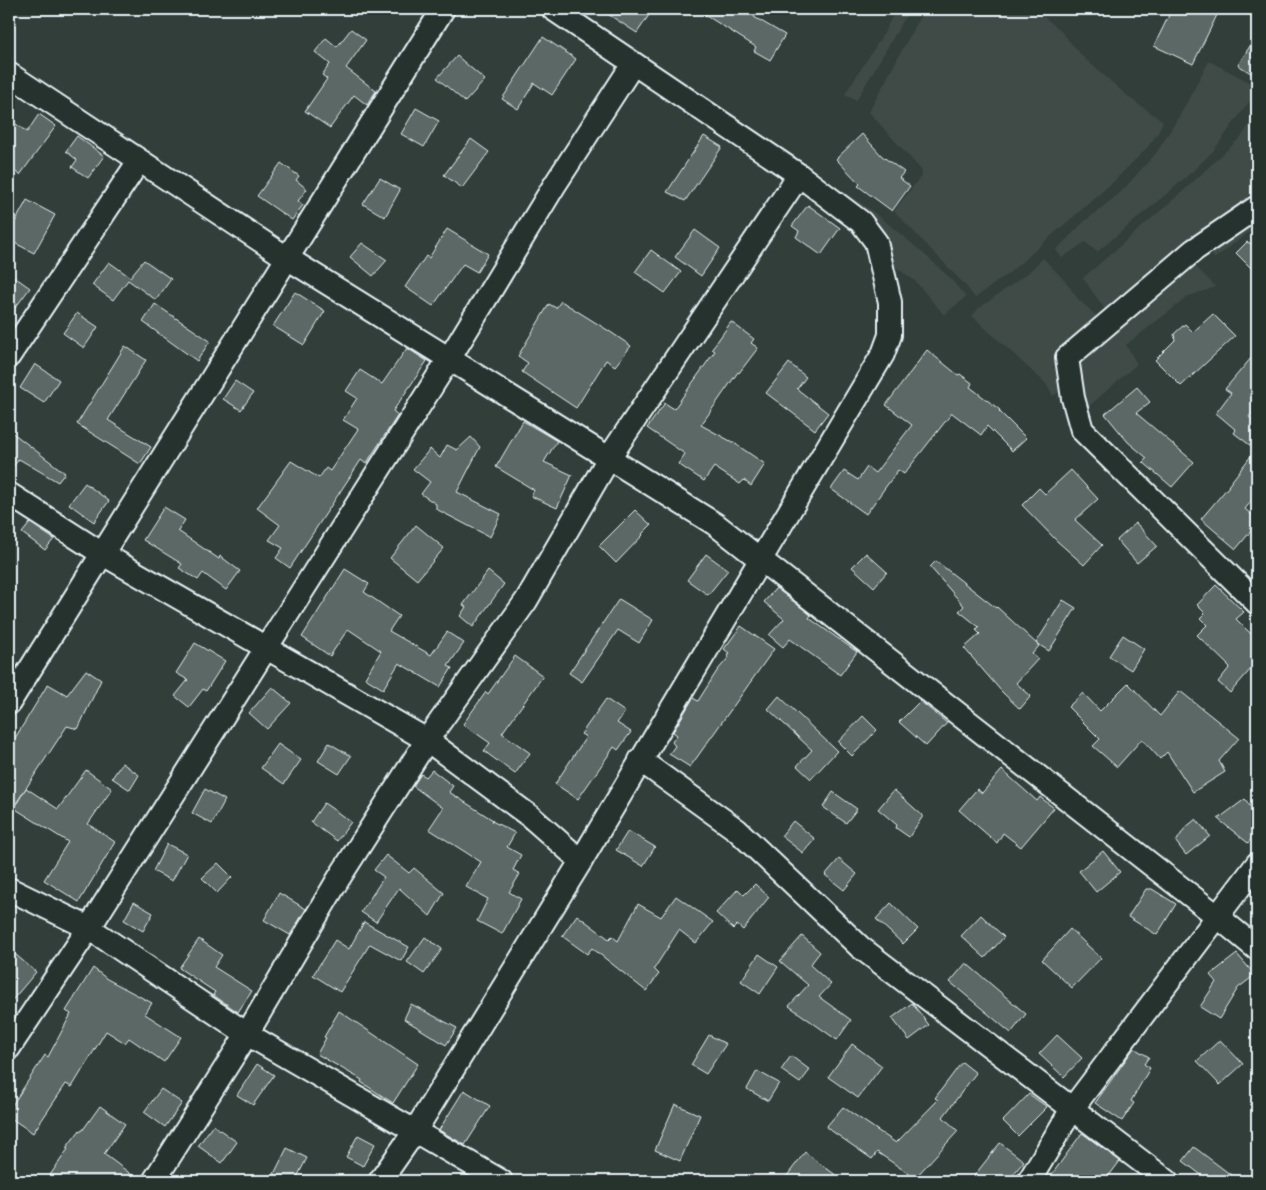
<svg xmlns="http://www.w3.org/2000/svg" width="1266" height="1190" viewBox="0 0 1266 1190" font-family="Delius,sans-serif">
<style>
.built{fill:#3f4b46}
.building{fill:#5c6865;stroke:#e8f1f8}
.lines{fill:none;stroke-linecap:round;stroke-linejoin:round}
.street-casing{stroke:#e8f1f8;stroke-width:26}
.street{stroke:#26332d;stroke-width:22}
</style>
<rect width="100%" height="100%" fill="#323e39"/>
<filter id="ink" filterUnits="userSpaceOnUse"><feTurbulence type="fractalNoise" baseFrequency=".02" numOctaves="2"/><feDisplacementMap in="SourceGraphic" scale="10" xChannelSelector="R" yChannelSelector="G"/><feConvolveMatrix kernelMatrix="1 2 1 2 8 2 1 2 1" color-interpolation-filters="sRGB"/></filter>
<g filter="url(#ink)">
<!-- built -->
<g class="built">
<path d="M896,9H910L856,101L845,94L884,33Z"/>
<path d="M924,9H1030L1038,12L1059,29L1084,58L1131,99L1163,121L1158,133L1147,148L1112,183L1009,273L975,298L966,286L894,211L921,176L922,171L869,112Z"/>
<path d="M1209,61L1257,86V91L1214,150L1196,168L1176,186L1097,252L1085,242L1062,258L1056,250L1085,221L1120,193L1156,153L1180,115Z"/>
<path d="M1257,112V194L1204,233L1108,314L1083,278L1182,192L1242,136Z"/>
<path d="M824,178L875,213L922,252L949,277L966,297L944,315L915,281L883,258L889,246L873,227L816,184Z"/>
<path d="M1257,216V226L1214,259L1210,248Z"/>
<path d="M1043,258L1066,282L1079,300L1098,317L1075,337L1057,355L1054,367L1067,387L1053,396L1046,384L972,316L978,309L1029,272Z"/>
<path d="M1190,261L1216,287L1189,296L1126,345L1137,364L1087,408L1074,362Z"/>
</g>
<!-- building -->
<g class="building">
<path d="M600,9H653L637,33Z"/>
<path d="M696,9H758L754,17L785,35L770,60L754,51L756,47Z"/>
<path d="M1172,9H1205L1217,15L1193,64L1154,46Z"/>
<path d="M351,29L366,40L346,68L376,91L367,105L354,95L330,128L305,111L327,79L322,75L330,64L315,52L326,38L337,47Z"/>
<path d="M1257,35V77L1238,65Z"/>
<path d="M543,37L576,59L552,95L534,83L518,109L502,99Z"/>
<path d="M457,56L485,80L465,102L437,78Z"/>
<path d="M416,108L439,121L424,147L401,134Z"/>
<path d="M39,114L56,126L20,175L9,167V119L27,132Z"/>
<path d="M862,134L882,156L904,172L899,178L910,186L892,211L858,186L860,184L836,159Z"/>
<path d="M77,136L104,156L88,178L72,167L77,160L66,151Z"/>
<path d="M704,136L722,147L685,201L667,192Z"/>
<path d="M471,139L489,152L462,188L444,175Z"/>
<path d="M281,163L299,176L296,180L307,189L298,201L303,205L292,220L257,196Z"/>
<path d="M380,178L400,190L385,217L363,204Z"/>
<path d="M27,200L55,215L34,253L9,240V233Z"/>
<path d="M808,205L840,228L821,255L796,237L799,231L792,226Z"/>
<path d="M447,229L488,254L477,272L463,264L433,306L405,287L426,256L429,258Z"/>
<path d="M695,230L720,248L701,276L675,257Z"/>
<path d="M1247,242L1257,246V274L1236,253Z"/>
<path d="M362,243L387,260L373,276L350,257Z"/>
<path d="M651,250L681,272L665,293L635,272Z"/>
<path d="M144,260L171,279L156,300L128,280L113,300L92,285L109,262L130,277Z"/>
<path d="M9,273L30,288L9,316Z"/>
<path d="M295,292L325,311L304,345L273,326Z"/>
<path d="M561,301L609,331L631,346L615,366L606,360L576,408L522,372L528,363L518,356L549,304L556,308Z"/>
<path d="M155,304L210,341L197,361L143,322Z"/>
<path d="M77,313L98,327L84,348L63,333Z"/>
<path d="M1213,314L1235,336L1181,386L1155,360L1175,340L1174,334L1185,324L1193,332Z"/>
<path d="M731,322L754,339L751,343L758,348L739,373L738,372L701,425L734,443L765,464L751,486L744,480L740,484L714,467L704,481L678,464L685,454L647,428L665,403L674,409L715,351L712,349Z"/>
<path d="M125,346L146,360L108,420L151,447L140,464L77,424Z"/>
<path d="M407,348L427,361L393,411L398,415L366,464L361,460L290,568L276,558L283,548L269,540L280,525L257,508L291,461L319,478L326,468L330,471L358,429L343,420L357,398L346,391L360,370L382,384Z"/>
<path d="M927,350L958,375L960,374L972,383L970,387L1000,410L999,411L1026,438L1012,451L987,426L981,435L952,413L904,474L898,470L866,514L831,489L844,471L858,480L867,467L875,473L912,425L886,405Z"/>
<path d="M1257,351V406L1249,417L1257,423V438L1251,446L1234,433L1236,430L1216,413L1231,393L1225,389Z"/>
<path d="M789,363L806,377L797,389L828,413L815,430L766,393Z"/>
<path d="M35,364L59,380L44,403L20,388Z"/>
<path d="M235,381L253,393L241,410L223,399Z"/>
<path d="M1137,387L1150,402L1136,413L1194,462L1172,487L1143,462L1147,458L1128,442L1105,414Z"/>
<path d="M523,421L557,441L544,462L572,475L557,508L531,496L534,490L496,467Z"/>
<path d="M9,430L65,473L58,482L19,459L9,472Z"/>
<path d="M471,437L480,447L457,492L501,514L490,537L436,509V504L421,494L430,482L413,469L430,449L440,458L447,445L457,450Z"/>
<path d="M1257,448V494L1245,509L1257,519V524L1236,549L1201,519L1229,486H1228Z"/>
<path d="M1071,470L1098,499L1075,520L1102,545L1084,565L1057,541L1022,505L1039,488L1045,494Z"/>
<path d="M85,483L109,501L94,522L69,504Z"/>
<path d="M164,507L185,520L178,531L219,559L220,556L240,571L226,590L203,573L198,580L179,568L182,564L143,540Z"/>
<path d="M635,510L651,525L642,534L643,535L616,563L599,546Z"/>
<path d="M30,523L54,539L45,550L22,533Z"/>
<path d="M1136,523L1157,546L1137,563L1117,540Z"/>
<path d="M416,525L444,548L417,580L390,558Z"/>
<path d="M866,553L887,572L874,587L852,567Z"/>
<path d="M706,554L728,570L708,595L687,580Z"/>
<path d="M936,561L996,608L997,607L1039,646L1032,654L1038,659L1016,683L1031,696L1020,709L1002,692L964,648L980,634L976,630L979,627L959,611L964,606L930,567Z"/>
<path d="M345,569L369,584L364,592L399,616L389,631L431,655L447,632L464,643L448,666L452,668L440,687L399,663L383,689L365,678L381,651L348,629L330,656L302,637Z"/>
<path d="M488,571L504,584L473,627L460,616L466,607L463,605Z"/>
<path d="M1216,585L1244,612L1236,619L1257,640V662L1230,693L1218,682L1230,667L1197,635L1207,625L1200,618L1205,613L1197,605Z"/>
<path d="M776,588L811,615L809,618L857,652L840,675L790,639L783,647L769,635L784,619L764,602Z"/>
<path d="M619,599L653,620L639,643L618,630L582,682L569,673Z"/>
<path d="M1063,600L1076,608L1049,651L1036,643Z"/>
<path d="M741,626L774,649L690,767L669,754L675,746L672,742L677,735L673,732L693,698L698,701L717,671L729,657L727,656L729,653L724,649Z"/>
<path d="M1123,635L1144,649L1131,670L1109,656Z"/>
<path d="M195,643L225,661L206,691L203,689L189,707L175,696L188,680L176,673Z"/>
<path d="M515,656L543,676L502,733L530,753L515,774L484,751L490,743L463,724L486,692L488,694Z"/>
<path d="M86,670L101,680L78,729L67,726L9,814V748L48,684L67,695Z"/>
<path d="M1128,683L1160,716L1180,691L1239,738L1219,761L1225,772L1193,792L1167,752L1160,759L1142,739L1117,767L1093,746L1100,739L1068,707L1083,693L1100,711Z"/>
<path d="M272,687L291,703L267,729L249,713Z"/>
<path d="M779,696L837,751L811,779L797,766L812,750L768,709Z"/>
<path d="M606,699L625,712L617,723L631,732L618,750L614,747L578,799L555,784L586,737L581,734Z"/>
<path d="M920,701L947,723L926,746L899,722Z"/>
<path d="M863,716L877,730L852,756L838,742Z"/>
<path d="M329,743L351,756L339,774L318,761Z"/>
<path d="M278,744L301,760L284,784L261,768Z"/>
<path d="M122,763L139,775L130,790L112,778Z"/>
<path d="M86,770L112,789L88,824L115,842L79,902L44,880L68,842L14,808L26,788L58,809Z"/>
<path d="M432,770L453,786L449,792L493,820L492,821L515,833L507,847L521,855L513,870L520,874L509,892L521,899L502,934L477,921L488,899L466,887L481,862L429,829L443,808L413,786L421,774L426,777Z"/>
<path d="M1002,770L1037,801L1040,797L1054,808L1021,847L1003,833L997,843L959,810L977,789L982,793Z"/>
<path d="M205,789L225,800L212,824L192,813Z"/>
<path d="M894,790L923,816L909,837L896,828L897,825L878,809Z"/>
<path d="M833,792L857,809L846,823L823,807Z"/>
<path d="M1245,799L1257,816V832L1248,843L1218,819Z"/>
<path d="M324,803L351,822L337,841L311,822Z"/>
<path d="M1196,819L1210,836L1186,855L1176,842L1185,828Z"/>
<path d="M793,821L815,839L803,853L781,836Z"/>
<path d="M628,831L655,847L643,866L616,850Z"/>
<path d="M167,844L187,854L172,881L153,871Z"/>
<path d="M1103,851L1120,872L1096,892L1079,871Z"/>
<path d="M386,855L409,873L414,868L444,893L430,916L399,888L376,922L361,912L384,877L374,870Z"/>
<path d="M839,859L857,874L844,890L825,875Z"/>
<path d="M218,863L232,877L217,893L202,878Z"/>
<path d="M755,884L769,897L743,930L737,925L733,929L716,913L738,889L744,895Z"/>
<path d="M1146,889H1152L1176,904L1157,935L1128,917Z"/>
<path d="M279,893L306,909L290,935L264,920Z"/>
<path d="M676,896L713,922L696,943L679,930L654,969L659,974L646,991L592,948L587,954L562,936L577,915L609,939L612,936L618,941L638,904L661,917Z"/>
<path d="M134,902L153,913L143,931L124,920Z"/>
<path d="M891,903L918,929L903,944L876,919Z"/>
<path d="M981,915L1004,937L985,958L961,936Z"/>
<path d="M364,922L409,947L401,961L370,944L340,992L313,975L335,940L349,949Z"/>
<path d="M1070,929L1101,958L1072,988L1042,960Z"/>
<path d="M802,936L820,952L810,965L831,984L819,997L851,1020L837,1040L789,1006L808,985L780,961Z"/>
<path d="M425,937L442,949L424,974L407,962Z"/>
<path d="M199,939L222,955L214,967L252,991L238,1012L213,995L215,992L179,968Z"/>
<path d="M9,949L36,972L9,1004Z"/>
<path d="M759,954L778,967L760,994L741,981Z"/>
<path d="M1237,954L1255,975L1238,988L1219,1019L1200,1007L1216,982L1210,975Z"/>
<path d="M966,963L1026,1014L1011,1033L950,982Z"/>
<path d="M93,968L107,979L152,1003L145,1014L181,1037L164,1062L129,1038L125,1043L106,1031L72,1087L66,1084L33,1133L9,1117V1110L45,1055L48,1057L71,1014L66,1011Z"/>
<path d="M912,1003L929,1025L909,1040L892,1018Z"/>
<path d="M411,1004L457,1028L446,1045L404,1019Z"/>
<path d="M339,1011L418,1064L393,1103L361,1082L362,1080L317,1054L326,1038L324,1037Z"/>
<path d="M709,1035L726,1044L706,1074L691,1065Z"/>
<path d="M1057,1035L1082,1058L1064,1077L1039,1054Z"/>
<path d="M1220,1040L1243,1064L1220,1085L1197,1061Z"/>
<path d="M852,1044L882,1066L858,1098L828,1077Z"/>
<path d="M1134,1048L1149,1057L1144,1064L1150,1068L1131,1101L1134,1103L1122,1121L1095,1103Z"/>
<path d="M791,1056L810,1070L800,1083L781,1070Z"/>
<path d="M962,1062L976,1073L943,1117L958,1131L915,1178L877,1152L872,1159L826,1127L843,1107L896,1143L938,1100L935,1098Z"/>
<path d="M257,1064L274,1075L253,1105L237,1095Z"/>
<path d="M757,1071L779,1083L768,1101L747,1089Z"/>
<path d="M161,1089L182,1103L165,1127L144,1112Z"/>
<path d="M464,1090L490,1106L465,1145L439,1130Z"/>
<path d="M1029,1094L1047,1107L1018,1136L1003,1121Z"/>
<path d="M675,1104L700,1115L680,1161L655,1150Z"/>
<path d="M100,1106L125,1124L104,1154L140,1181H46L68,1149L66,1148L80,1130L82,1131Z"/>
<path d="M213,1125L237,1142L222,1163L198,1146Z"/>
<path d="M1082,1133L1120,1161L1105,1181H1047Z"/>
<path d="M358,1135L375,1144L363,1166L346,1157Z"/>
<path d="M1000,1143L1024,1161L1008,1181H970Z"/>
<path d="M1194,1147L1239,1181H1209L1183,1161Z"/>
<path d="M287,1148L307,1158L295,1181H288L274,1174Z"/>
<path d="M805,1152L819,1163L844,1181H783Z"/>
</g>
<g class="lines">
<defs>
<g id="street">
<path d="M9,74L287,258L715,524L1217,916L1257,949"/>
<path d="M1257,207L1194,250L1067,358L1073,398L1082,430L1257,603"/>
<path d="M9,356L139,161"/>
<path d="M9,494L101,553L427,740L531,817L581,861"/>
<path d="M9,703L443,9"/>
<path d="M640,760L737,830L860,947L1167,1181"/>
<path d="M9,889L89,928L247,1034L501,1181"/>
<path d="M9,1048L89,928L449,359L554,186L633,64"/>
<path d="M154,1181L247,1034L339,878L427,740L526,601L609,458L799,175"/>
<path d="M380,1181L415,1131L581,861L883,354L890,335V302L876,242L861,222L799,175L553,9"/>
<path d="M1029,1181L1072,1109L1257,864"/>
</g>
</defs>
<!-- street casing -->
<use href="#street" class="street-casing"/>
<!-- street -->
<use href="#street" class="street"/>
</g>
</g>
<!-- margin -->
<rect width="1266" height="1190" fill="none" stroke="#26332d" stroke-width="30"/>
<rect x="15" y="15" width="1236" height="1160" fill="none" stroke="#e8f1f8" stroke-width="2" filter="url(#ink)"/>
</svg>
